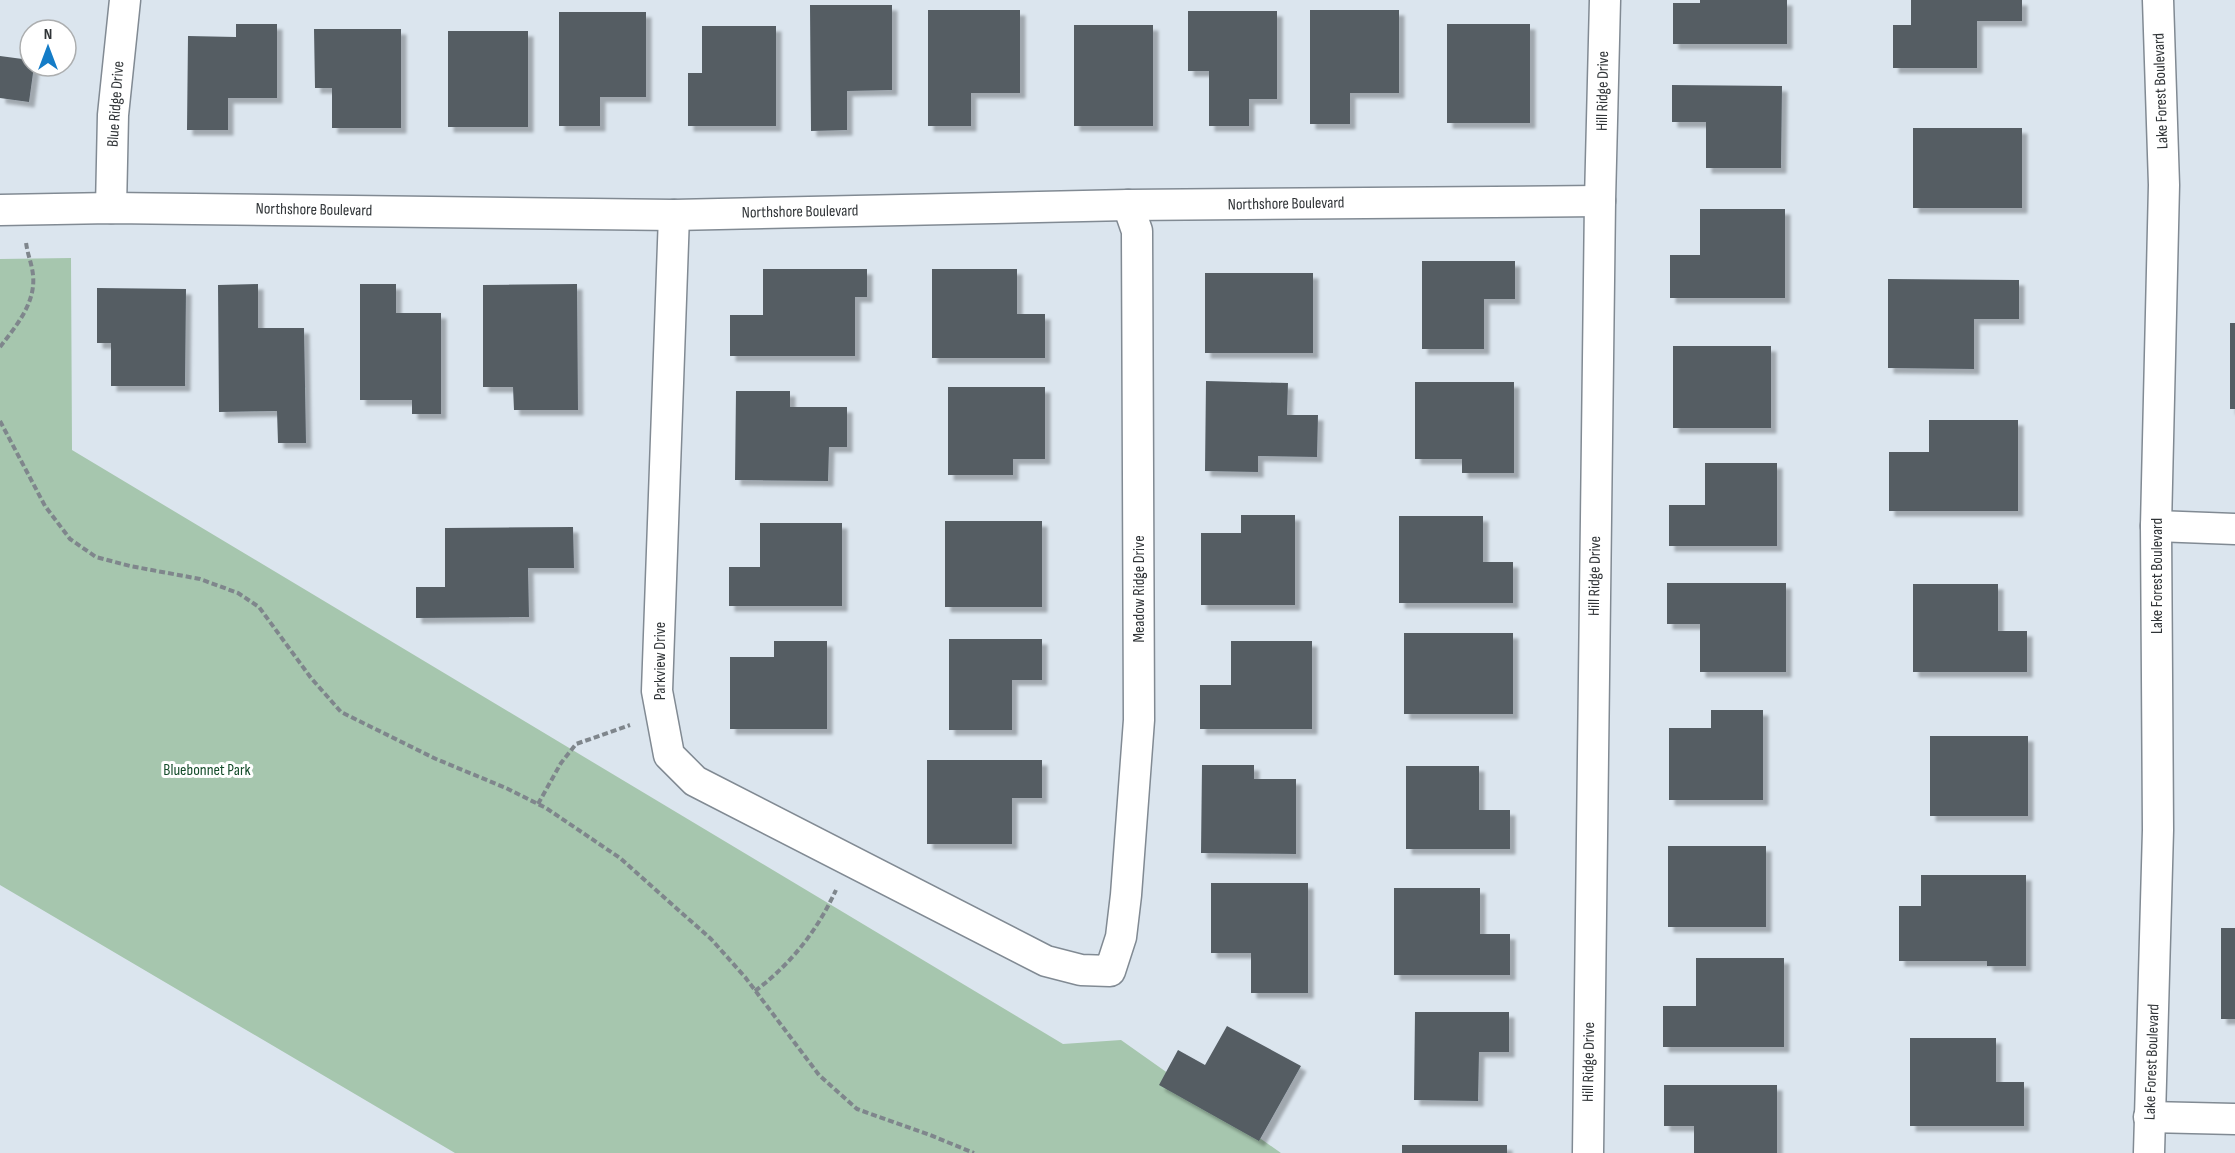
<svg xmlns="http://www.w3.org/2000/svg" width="2235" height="1153" viewBox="0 0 2235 1153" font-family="'Sofia Sans Condensed',sans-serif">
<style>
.green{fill:#a6c6ae}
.building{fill:#545d64;filter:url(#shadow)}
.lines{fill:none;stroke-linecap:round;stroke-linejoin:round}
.street-casing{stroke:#818a93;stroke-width:33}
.path{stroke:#7f868c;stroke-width:4;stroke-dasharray:6 3;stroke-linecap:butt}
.street{stroke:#fff;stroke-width:30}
.labels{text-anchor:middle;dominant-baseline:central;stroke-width:6;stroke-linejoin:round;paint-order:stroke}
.street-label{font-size:16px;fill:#303437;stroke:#fff}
.park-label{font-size:16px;fill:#154d2b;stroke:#fff}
</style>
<defs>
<filter id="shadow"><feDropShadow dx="5.5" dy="5.5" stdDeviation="1.5" flood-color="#0004"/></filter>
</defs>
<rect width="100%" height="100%" fill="#dbe5ee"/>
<!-- green -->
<path class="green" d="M71,258L72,450L1063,1044L1121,1040L1281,1153H455L0,885V259Z"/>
<!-- building -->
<g class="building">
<path d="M1700,0H1787V44H1673V3H1700Z"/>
<path d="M1911,0H2022V21H1977V68H1893V25H1911Z"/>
<path d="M810,5H892V90L847,91V130L811,131Z"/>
<path d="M928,10H1020V93H971V126H928Z"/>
<path d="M1310,10H1399V93H1350V124H1310Z"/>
<path d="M1188,11H1277V99H1249V126H1209V71H1188Z"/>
<path d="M559,12H646V97H600V126H559Z"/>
<path d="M236,24H277V98H228V130H187L188,36L236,37Z"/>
<rect x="1447" y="24" width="83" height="99"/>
<rect x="1074" y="25" width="79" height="101"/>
<path d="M702,26H776V126H688V73H702Z"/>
<path d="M314,29H401V128H332V88H315Z"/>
<rect x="448" y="31" width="80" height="96"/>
<path d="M0,56L30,60V66H34L29,102L0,98Z"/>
<path d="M1672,85L1782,86L1781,168H1706V122H1672Z"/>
<rect x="1913" y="128" width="109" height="80"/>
<path d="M1700,209H1785V298H1670V255H1700Z"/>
<path d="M1422,261H1515V299H1484V349H1422Z"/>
<path d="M763,269H867V297H855V356H730V315H763Z"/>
<path d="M932,269H1017V314H1045V358H932Z"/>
<rect x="1205" y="273" width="108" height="80"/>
<path d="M1888,279L2019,280V319H1974V369L1888,368Z"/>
<path d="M258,284V328H304L306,443H278L277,411L219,412L218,285Z"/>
<path d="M360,284H396V313H441V414H412V400H360Z"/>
<path d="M577,284L578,410H514L513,387H483V285Z"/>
<path d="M97,288L186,289L185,386H111V343H97Z"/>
<rect x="2230" y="323" width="5" height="86"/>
<rect x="1673" y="346" width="98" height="82"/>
<path d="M1206,381L1288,383L1287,415H1318L1317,457L1258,456V472L1205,471Z"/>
<path d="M1415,382H1514V473H1462V459H1415Z"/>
<path d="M948,387H1045V459H1013V475H948Z"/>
<path d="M736,391H790V407H847V447H829L828,481L735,480Z"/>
<path d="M1929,420H2018V511H1889V452H1929Z"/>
<path d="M1705,463H1777V546H1669V505H1705Z"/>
<path d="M1241,515H1295V605H1201V533H1241Z"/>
<path d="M1399,516H1483V562H1513V603H1399Z"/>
<rect x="945" y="521" width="97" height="86"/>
<path d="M760,523H842V606H729V567H760Z"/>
<path d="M573,527L574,568H528L529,617L416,618V587H445V528Z"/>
<path d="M1667,583H1786V672H1700V624H1667Z"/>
<path d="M1913,584H1998V631H2027V672H1913Z"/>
<rect x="1404" y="633" width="109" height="81"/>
<path d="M949,639H1042V680H1012V730H949Z"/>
<path d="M774,641H827V729H730V657H774Z"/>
<path d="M1231,641H1312V729H1200V685H1231Z"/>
<path d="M1711,710H1763V800H1669V728H1711Z"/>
<rect x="1930" y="736" width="98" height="80"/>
<path d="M927,760H1042V798H1012V844H927Z"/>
<path d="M1202,765H1254V779H1296V854L1201,853Z"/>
<path d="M1406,766H1479V810H1510V849H1406Z"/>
<rect x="1668" y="846" width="98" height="81"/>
<path d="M1921,875H2026V966H1987V961H1899V906H1921Z"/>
<path d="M1211,883H1308V993H1251V953H1211Z"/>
<path d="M1394,888H1480V934H1510V975H1394Z"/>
<rect x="2221" y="928" width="14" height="91"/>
<path d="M1696,958H1784V1047H1663V1006H1696Z"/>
<path d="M1415,1012H1509V1052H1479L1478,1101L1414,1100Z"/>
<path d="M1227,1026L1301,1066L1259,1141L1159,1085L1178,1050L1205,1065Z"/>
<path d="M1910,1038H1996V1082H2024V1126H1910Z"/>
<path d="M1664,1085H1777V1153H1694V1126H1664Z"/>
<rect x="1402" y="1145" width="105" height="8"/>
</g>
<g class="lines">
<defs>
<g id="street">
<path d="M111,208L113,115L125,0"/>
<path d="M0,210L111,208L674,215L1128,205L1600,201"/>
<path d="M674,215L657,691L669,755L695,781L1046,961L1081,970L1110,971L1121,937L1126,895L1139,720L1137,231L1128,205"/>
<path d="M2156,526L2235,529"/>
<path d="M2149,1117L2235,1119"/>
<path d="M1588,1153L1600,201L1605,0"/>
<path d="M2149,1153L2158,830L2156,526L2164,185L2158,0"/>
</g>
</defs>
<!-- street casing -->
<use href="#street" class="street-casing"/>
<!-- path -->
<g class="path">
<path d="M0,347C16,326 36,303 33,275C32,264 27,253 26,242"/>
<path d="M0,421L45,506L70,539L96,557L130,566L200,579L238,593L259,607L311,678L341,712L436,759L506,788L546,808L620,858L711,939L745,977L819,1075L857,1109L930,1135L974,1153"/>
<path d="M538,804L561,763L576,744L630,725"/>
<path d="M755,991C791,964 817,931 836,890"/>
</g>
<!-- street -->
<use href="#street" class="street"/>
</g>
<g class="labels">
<!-- street labels -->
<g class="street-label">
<text transform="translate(1603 91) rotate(-89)">Hill Ridge Drive</text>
<text transform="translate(2161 91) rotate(-92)">Lake Forest Boulevard</text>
<text transform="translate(116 104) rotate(-86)">Blue Ridge Drive</text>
<text transform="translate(1286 204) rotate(-1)">Northshore Boulevard</text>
<text transform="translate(314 210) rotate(1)">Northshore Boulevard</text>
<text transform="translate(800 212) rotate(-1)">Northshore Boulevard</text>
<text transform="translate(1595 576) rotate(-89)">Hill Ridge Drive</text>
<text transform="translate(2157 576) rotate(-90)">Lake Forest Boulevard</text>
<text transform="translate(1139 589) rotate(-90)">Meadow Ridge Drive</text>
<text transform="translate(660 661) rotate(-90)">Parkview Drive</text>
<text transform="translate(1589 1062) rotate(-89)">Hill Ridge Drive</text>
<text transform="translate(2152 1062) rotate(-88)">Lake Forest Boulevard</text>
</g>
<!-- park labels -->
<g class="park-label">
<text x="207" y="770">Bluebonnet Park</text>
</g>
</g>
<!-- north arrow -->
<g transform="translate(48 48)"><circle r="28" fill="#ffffff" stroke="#acaeaf" stroke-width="1.5"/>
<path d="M0-4.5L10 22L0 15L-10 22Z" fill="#147cc7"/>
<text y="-9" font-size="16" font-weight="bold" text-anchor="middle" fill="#303437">N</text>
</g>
</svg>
